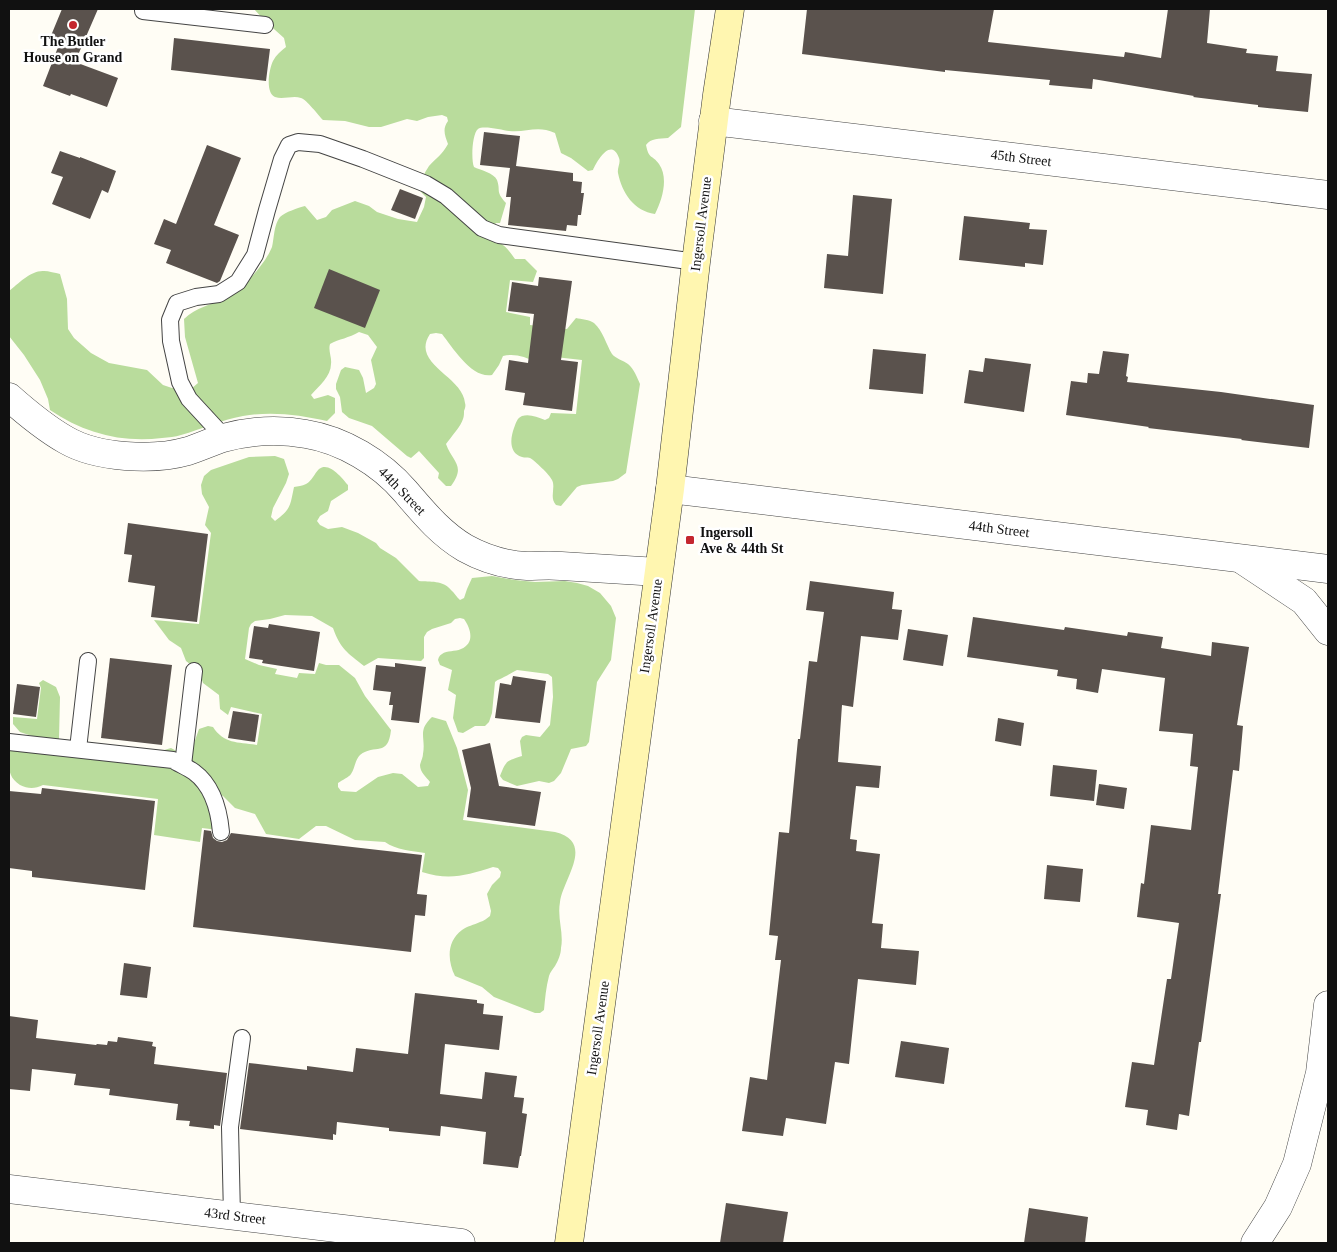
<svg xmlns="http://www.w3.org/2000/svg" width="1337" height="1252" viewBox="0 0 1337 1252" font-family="Georgia,serif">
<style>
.forest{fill:#b9dc9c}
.building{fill:#5a524d}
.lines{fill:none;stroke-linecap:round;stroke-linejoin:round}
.lane-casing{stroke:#444;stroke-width:18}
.street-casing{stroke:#444;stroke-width:29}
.secondary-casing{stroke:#333;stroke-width:29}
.lane{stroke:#fff;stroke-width:16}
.street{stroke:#fff;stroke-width:28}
.secondary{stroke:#fff6b0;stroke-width:28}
.poi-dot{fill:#c4262e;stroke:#fff;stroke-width:2}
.labels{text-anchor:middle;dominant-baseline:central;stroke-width:5;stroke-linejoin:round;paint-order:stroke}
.poi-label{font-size:14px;font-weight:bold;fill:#111;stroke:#fff}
.street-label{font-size:14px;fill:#111;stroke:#fff}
</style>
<rect width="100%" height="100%" fill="#fffdf5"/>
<!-- forest -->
<g class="forest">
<path d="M254,9H695L681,127L668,138C659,139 651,138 646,145C649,160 652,154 659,164C669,178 662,200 655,214C634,211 622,193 618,173C617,168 621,163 619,158C611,137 597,161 593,170L588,171L571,158L561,153L555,133C537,125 526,133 509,131C502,130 483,125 478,129C472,134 471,160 474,167C480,170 494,173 497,180C501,191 495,191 506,203L500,223H496L485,237C501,241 506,246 515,259H525L537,271L533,282L510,280L506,312L530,317V325L567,329L576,318C581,319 590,320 594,323C603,331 606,344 612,354C616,359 623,360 628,364C634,369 637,377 640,384L626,473L618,479L613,481L582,485L577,487L561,506L556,505C549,497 556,488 552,480C550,475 534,460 530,458C527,457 525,458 522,457C509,453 510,439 514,428C516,423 517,418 522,416C530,414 537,417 545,420L549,418L551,413L576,414L582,360L555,357L536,362C526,357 514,353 503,356L499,365L492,375C472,379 453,348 442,334L436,333L430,334C410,364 463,376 465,403C466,406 465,408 464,411C464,414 464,416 463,419C461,426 451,437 446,444C453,463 466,465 451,486H446L438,478L439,473L419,451L411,458L407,456L372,426L349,418L342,412L340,397L336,389V384L341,370L345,367L359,370L363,378L366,393L374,388L376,384L371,360L377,347L368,335L359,332C349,338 339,339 330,344C328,351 332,357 331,364C331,376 319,386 311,395L314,399L328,395L335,398V413L327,421C300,415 272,411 243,416C221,420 202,429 181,435C175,437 169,437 162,438C121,443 84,433 50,410L48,399L40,380L24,355L9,336V291C18,284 31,270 44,271C49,271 55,273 60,274L67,299L68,329L74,338L91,353L109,363L147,370L163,385L172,388L191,389L198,383L185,337L184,319C196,307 211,305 226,298C236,294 256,273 262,264C266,259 270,252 272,247C274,238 274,224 280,217C285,212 298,208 305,206L317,220L326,217L332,210L355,201L369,206L377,212L398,219L417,222L424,207L426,197L418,189C421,181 424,173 429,166C436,158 442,155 448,144C445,136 442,129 448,121L447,117L442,115L428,117L417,121L407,119L381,127H369L345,121L323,120C318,115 307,100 301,98C293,95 283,100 275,97C265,93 269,69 273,61C276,55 281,51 286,47L284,38L265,21Z"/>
<path d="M275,456L284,459L289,474L286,483L273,508L271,517L275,521C291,509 290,506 294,487C298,486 302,486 306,484C312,481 314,474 319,469C329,461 342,478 348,485V490L331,501L328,511L320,516L317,521L320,525L328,529L342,527L358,533L376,543L380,548L396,558L419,581C430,582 443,580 451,590C455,593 456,597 460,600L464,598L467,589L472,578L492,576L515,580L535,582L565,581L577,583L588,586L600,593L611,606L616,618L611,660L597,682L589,742L586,746L571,749L561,773L554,781L549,783L539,781L517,786L503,780L500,776C506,761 506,761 522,756L520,741L522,737L526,735L540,737L550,725L553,697L552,677L548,674L517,670C512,672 509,675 504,677C501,679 498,679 495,682L492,713L489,722L485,726H475L463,733L458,732L453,718L456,695L448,690L452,670L440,665L438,660C439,657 439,656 442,654C447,650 455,652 461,649C475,643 471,629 464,619L460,618L455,619L451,623L432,629L427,632L424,637V658L421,661L378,658L364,666C347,652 341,650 333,628L312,616L285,615L270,619L255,621L251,624L249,628L245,659L259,665L277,669L275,674L297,678L299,673L315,674L319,663L326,665H339L355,678L365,696L391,730C388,758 375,743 360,755C355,760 355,768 351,774C349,777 342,780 338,783V787L341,791L356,792L378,777L393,773L402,774L418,787L428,786L430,782C426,777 420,772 420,765C421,761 423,757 423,754C426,737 417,731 432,717L446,721L457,748L468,790L463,820L555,832C596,842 563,879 560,902C557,918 564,933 561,948C561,954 558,961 555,966C553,969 550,972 549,976C546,987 545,999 544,1010L540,1013H535L494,997L482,987L455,976C447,960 447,941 462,930C467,926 474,925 480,922C484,921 487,918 490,916L491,911L487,894L492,885L500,877L501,872L498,868L493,867C467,875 450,881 422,872L425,853C412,851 396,850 385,842L355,840L326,826H316L299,839L266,834L255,814L235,808L223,796L216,793L218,830L202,828L200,842L154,835L158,799L43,785C35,789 28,789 20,785C6,776 9,764 9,749L35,737L20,732L13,724V717L37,719L41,688L39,683L43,680L56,687L60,697L59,739L68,740L77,744L151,754L171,748L184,755L193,746L199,729L208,726L213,727C224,744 238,742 257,745L262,714L231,707L228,715L220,709L219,695L203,683L199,671L186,661L181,648L169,640L154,620L199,624L211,533L205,525L209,507L202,494L201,485L204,476L211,470L249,457Z"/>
</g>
<!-- building -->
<g class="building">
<path d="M62,9H98L75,62L118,78L107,107L71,94L70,96L43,86L60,42L50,38Z"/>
<path d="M807,9H994L988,42L1124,57L1125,52L1161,58L1168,9H1210L1207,43L1247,49L1246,53L1278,56L1276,71L1312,74L1308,112L1258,107V105L1193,97L1194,96L1093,79L1092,89L1049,85L1050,80L945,70V72L802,54Z"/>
<path d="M174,38L270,49L266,81L171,70Z"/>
<path d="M484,132L520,136L516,166L573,173V181L582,182L581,193H584L581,215H578L577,226L567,225L566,231L508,225L511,197H506L510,168L480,165Z"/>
<path d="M207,145L241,158L214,225L239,235L220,281L217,283L166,263L171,250L154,244L164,219L176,224Z"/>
<path d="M60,151L80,158V157L116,171L108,193L102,190L90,219L52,204L63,177L51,173Z"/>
<path d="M400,189L423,198L415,219L391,210Z"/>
<path d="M853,195L892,199L883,294L824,288L827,254L848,256Z"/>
<path d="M964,216L1030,223L1029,229L1047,230L1043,265L1025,263V267L959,260Z"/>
<path d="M329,269L380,290L365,328L314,308Z"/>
<path d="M539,277L572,281L561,360L578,362L572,411L523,405L525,393L505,390L509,360L528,363L534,314L508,311L512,282L538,286Z"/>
<path d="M873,349L926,354L923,394L869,389Z"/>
<path d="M1103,351L1129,354L1126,376L1128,377L1127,382L1221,392L1314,405L1309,448L1241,440L1242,439L1148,428L1149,427L1066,415L1071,381L1087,383L1088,373L1099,374Z"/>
<path d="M985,358L1031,364L1024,412L964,403L969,370L983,372Z"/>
<path d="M128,523L208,534L197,622L151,617L155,586L128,582L132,555L124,554Z"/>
<path d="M810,581L894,592L892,609L902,610L898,640L861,636L853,707L842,705L838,762L881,766L879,788L856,786L850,839L857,840L856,851L880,854L872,923L883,924L881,948L919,951L916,985L858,979L849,1064L835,1062L826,1124L786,1118L783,1136L742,1131L750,1077L767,1080L781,960H775L778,936L769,935L779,832L789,833L798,739H800L809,661L817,662L824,612L806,610Z"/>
<path d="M973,617L1064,630L1065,627L1127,636L1128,632L1163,637L1161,648L1211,656L1212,642L1249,647L1237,725L1243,726L1239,771L1233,770L1218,894H1221L1201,1042H1199L1189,1116L1179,1114L1177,1130L1146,1125L1148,1110L1125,1107L1132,1062L1154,1065L1167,979H1171L1179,923L1137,917L1141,883L1144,884L1151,825L1191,830L1198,767L1190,766L1193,734L1159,731L1165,678L1102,669L1098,693L1076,689L1077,679L1057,676L1058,670L967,657Z"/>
<path d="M269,624L320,632L314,671L262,663L263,660L249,658L254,626L268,628Z"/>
<path d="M908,629L948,635L943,666L903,660Z"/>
<path d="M110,658L172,665L162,745L101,738Z"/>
<path d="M395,663L426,667L419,723L391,720L393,705H389L391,692L373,690L376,665L395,667Z"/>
<path d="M513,676L546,681L540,723L495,718L500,683L511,685Z"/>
<path d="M17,684L40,687L36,717L13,714Z"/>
<path d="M233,711L259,715L255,742L228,738Z"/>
<path d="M998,718L1024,723L1021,746L995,741Z"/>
<path d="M490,743L499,786L541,792L535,826L467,817L471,788L462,750Z"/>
<path d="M1053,765L1097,770L1094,801L1050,796Z"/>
<path d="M1099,784L1127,788L1124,809L1096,805Z"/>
<path d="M42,788L155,801L145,890L32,877V871L9,868V791L41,794Z"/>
<path d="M204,830L211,831L213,838L217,841L222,842L227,840L231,833L422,855L417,894L427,895L425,916L415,915L411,952L193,927Z"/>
<path d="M1047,865L1083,869L1080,902L1044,899Z"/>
<path d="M124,963L151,967L147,998L120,995Z"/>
<path d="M415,993L477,1000V1003L484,1004L483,1014L503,1016L499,1050L445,1044L440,1094L482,1099L485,1072L517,1076L514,1097L524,1098L522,1113L527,1114L521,1156H520L518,1168L483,1164L486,1132L441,1126L440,1136L389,1131V1128L337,1122L336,1135L333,1134V1140L240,1129L249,1063L307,1070V1066L353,1072L356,1048L408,1054Z"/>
<path d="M9,1016L38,1020L36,1038L96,1045L97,1044L107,1045L108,1041L117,1042L118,1037L153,1042L152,1046L156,1047L154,1064L227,1073L220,1126L214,1125V1129L189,1126L190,1121L176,1120L178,1104L109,1095L110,1089L74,1085L76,1074L32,1069L30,1091L9,1089Z"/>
<path d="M901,1041L949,1048L944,1084L895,1077Z"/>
<path d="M726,1203L788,1212L783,1243H720Z"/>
<path d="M1029,1208L1088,1217L1085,1243H1024Z"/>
</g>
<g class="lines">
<defs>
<g id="lane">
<path d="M143,9V11L265,25"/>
<path d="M225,438L189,399L180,382L171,341L170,320L177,303L196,297L219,294L238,282L255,255L267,210L282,159L289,145L298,142L320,144L363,159L426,184L446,196L482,228L499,235L696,262"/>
<path d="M9,742L173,760C179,764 187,767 194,772C213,786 219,810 221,832"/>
<path d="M78,749L88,661"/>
<path d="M183,765L194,671"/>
<path d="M232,1216L230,1127L242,1038"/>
</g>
<g id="street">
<path d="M713,121L1328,195"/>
<path d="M9,397C27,413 45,428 66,440C97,458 153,461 188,451C200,447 211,442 223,438C249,431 279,429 306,434C343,440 381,463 405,491C424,513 440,533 465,548C483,558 506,565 527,566C538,566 549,565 561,566C593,568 626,570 658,572"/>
<path d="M670,489L1328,569"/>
<path d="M1244,561L1304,601L1328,631"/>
<path d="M9,1189L461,1243"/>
<path d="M1255,1243L1278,1207L1297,1164L1320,1073L1328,1005"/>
</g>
<path id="secondary" d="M569,1243L670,489L696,262L717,95L730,9"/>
</defs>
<!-- lane casing -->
<use href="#lane" class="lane-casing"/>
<!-- street casing -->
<use href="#street" class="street-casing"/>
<!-- secondary casing -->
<use href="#secondary" class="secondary-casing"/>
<!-- lane -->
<use href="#lane" class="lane"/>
<!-- street -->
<use href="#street" class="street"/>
<!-- secondary -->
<use href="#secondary" class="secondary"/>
</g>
<!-- markers -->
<g class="poi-dot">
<circle cx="73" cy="25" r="5"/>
<rect x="685" y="535" width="10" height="10" rx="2.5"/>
</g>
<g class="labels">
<!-- poi labels -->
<g class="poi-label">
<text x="73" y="41">The Butler<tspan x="73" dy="16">House on Grand</tspan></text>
<text x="700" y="532" text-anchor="start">Ingersoll<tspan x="700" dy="16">Ave &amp; 44th St</tspan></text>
</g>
<!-- street labels -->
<g class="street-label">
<text transform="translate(1021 158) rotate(7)">45th Street</text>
<text transform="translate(701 224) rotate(-83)">Ingersoll Avenue</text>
<text transform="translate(402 491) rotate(46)">44th Street</text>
<text transform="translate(999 529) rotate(7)">44th Street</text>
<text transform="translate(651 626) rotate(-82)">Ingersoll Avenue</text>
<text transform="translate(598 1028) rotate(-82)">Ingersoll Avenue</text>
<text transform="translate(235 1216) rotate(7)">43rd Street</text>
</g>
</g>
<!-- border -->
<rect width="1337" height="1252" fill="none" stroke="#111111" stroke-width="20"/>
</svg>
